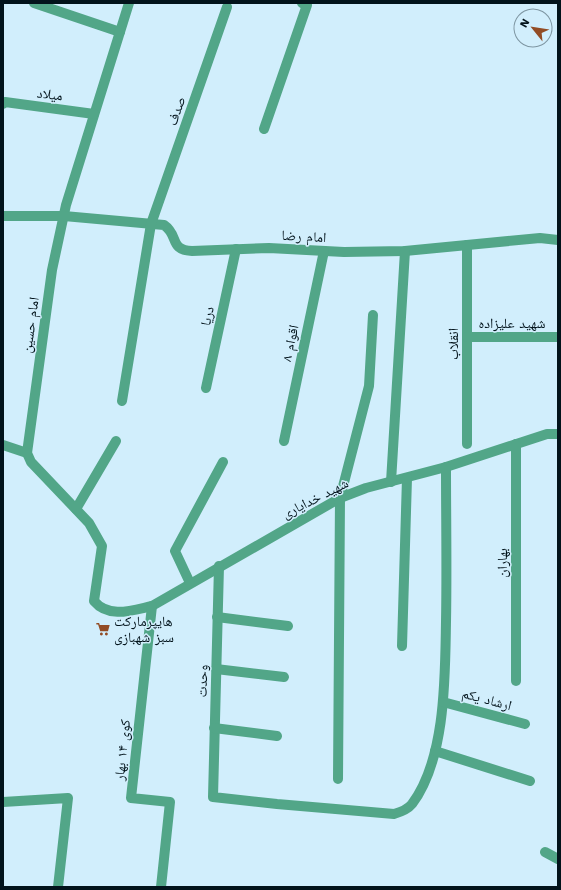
<svg xmlns="http://www.w3.org/2000/svg" width="561" height="890" viewBox="0 0 561 890" font-family="'Work Sans','Noto Naskh Arabic',sans-serif">
<style>
.lines{fill:none;stroke-linecap:round;stroke-linejoin:round}
.minor{stroke:#52a688;stroke-width:10}
.labels{text-anchor:middle;dominant-baseline:central;stroke-width:3;stroke-linejoin:round;paint-order:stroke}
.street-label{font-size:14px;fill:#02131b;stroke:#d1eefc}
.poi-label{font-size:14px;fill:#02131b;stroke:#d1eefc;text-anchor:start}
</style>
<rect width="100%" height="100%" fill="#d1eefc"/>
<g class="lines">
<!-- minor -->
<g class="minor">
<path d="M34,3L120,32"/>
<path d="M129,3L66,205L52,270L27,453L31,462L89,523L102,546L94,601C109,619 133,610 152,606L340,498L366,488L446,467L547,434H558"/>
<path d="M3,104L5,102L94,114"/>
<path d="M264,129L307,5L302,3"/>
<path d="M3,216H64L164,225C179,235 169,250 192,251L269,248L344,252L405,251L540,238L558,240"/>
<path d="M467,245V444"/>
<path d="M467,337H558"/>
<path d="M206,388L236,249"/>
<path d="M122,401L151,224L227,7"/>
<path d="M284,441L324,251"/>
<path d="M516,444V681"/>
<path d="M3,445L27,453"/>
<path d="M391,482L405,251"/>
<path d="M76,509L116,441"/>
<path d="M219,566L213,797L277,804L394,814C401,812 408,809 412,804C446,759 445,676 446,622C447,570 446,519 446,467"/>
<path d="M190,583L175,551L223,462"/>
<path d="M152,606L131,798L170,802L161,887"/>
<path d="M217,617L288,626"/>
<path d="M402,646L407,478"/>
<path d="M216,669L284,677"/>
<path d="M443,702L525,724"/>
<path d="M214,728L277,736"/>
<path d="M435,751L530,781"/>
<path d="M338,779L340,498L369,386L373,315"/>
<path d="M3,802L68,798L58,887"/>
<path d="M545,852L558,859"/>
</g>
</g>
<!-- icons -->
<defs>
<symbol id="supermarket-bare" viewBox="-9 -9 18 18"><path d="M-6-5.5h2.5l.6 2H6L4.5 2H-2.5L-4.4-4H-6ZM-1.5 3.2a1.3 1.3 0 1 0 .1 0ZM3 3.2a1.3 1.3 0 1 0 .1 0Z" fill="#924c25" stroke="#d1eefc" stroke-width="2.5" paint-order="stroke"/></symbol>
</defs>
<g fill-rule="evenodd">
<use href="#supermarket-bare" x="93" y="619" width="20" height="20"/>
</g>
<g class="labels">
<!-- street labels -->
<g class="street-label">
<text transform="translate(50 94) rotate(7)">میلاد</text>
<text transform="translate(176 111) rotate(-71)">صدف</text>
<text transform="translate(304 236) rotate(3)">امام رضا</text>
<text transform="translate(207 316) rotate(-78)">دریا</text>
<text x="512" y="323">شهید علیزاده</text>
<text transform="translate(30 325) rotate(-82)">امام حسین</text>
<text transform="translate(290 343) rotate(-78)">اقوام ۸</text>
<text transform="translate(453 344) rotate(-90)">انقلاب</text>
<text transform="translate(315 498) rotate(-27)">شهید خدایاری</text>
<text transform="translate(502 563) rotate(-90)">بهاران</text>
<text transform="translate(202 681) rotate(-88)">وحدت</text>
<text transform="translate(487 699) rotate(15)">ارشاد یکم</text>
<text transform="translate(122 750) rotate(-84)">کوی ۱۴ بهار</text>
</g>
<!-- poi labels -->
<g class="poi-label">
<text x="114" y="621">هایپرمارکت<tspan x="114" dy="16">سبز شهبازی</tspan></text>
</g>
</g>
<!-- border -->
<rect width="561" height="890" fill="none" stroke="#02131b" stroke-width="8"/>
<!-- north arrow -->
<g transform="translate(533 28) rotate(300)"><circle r="19" fill="#d1eefc" stroke="#7e96a2"/>
<path d="M0-3L7 15L0 10L-7 15Z" fill="#924c25"/>
<text y="-6" font-size="11" font-weight="bold" text-anchor="middle" fill="#02131b">N</text>
</g>
</svg>
